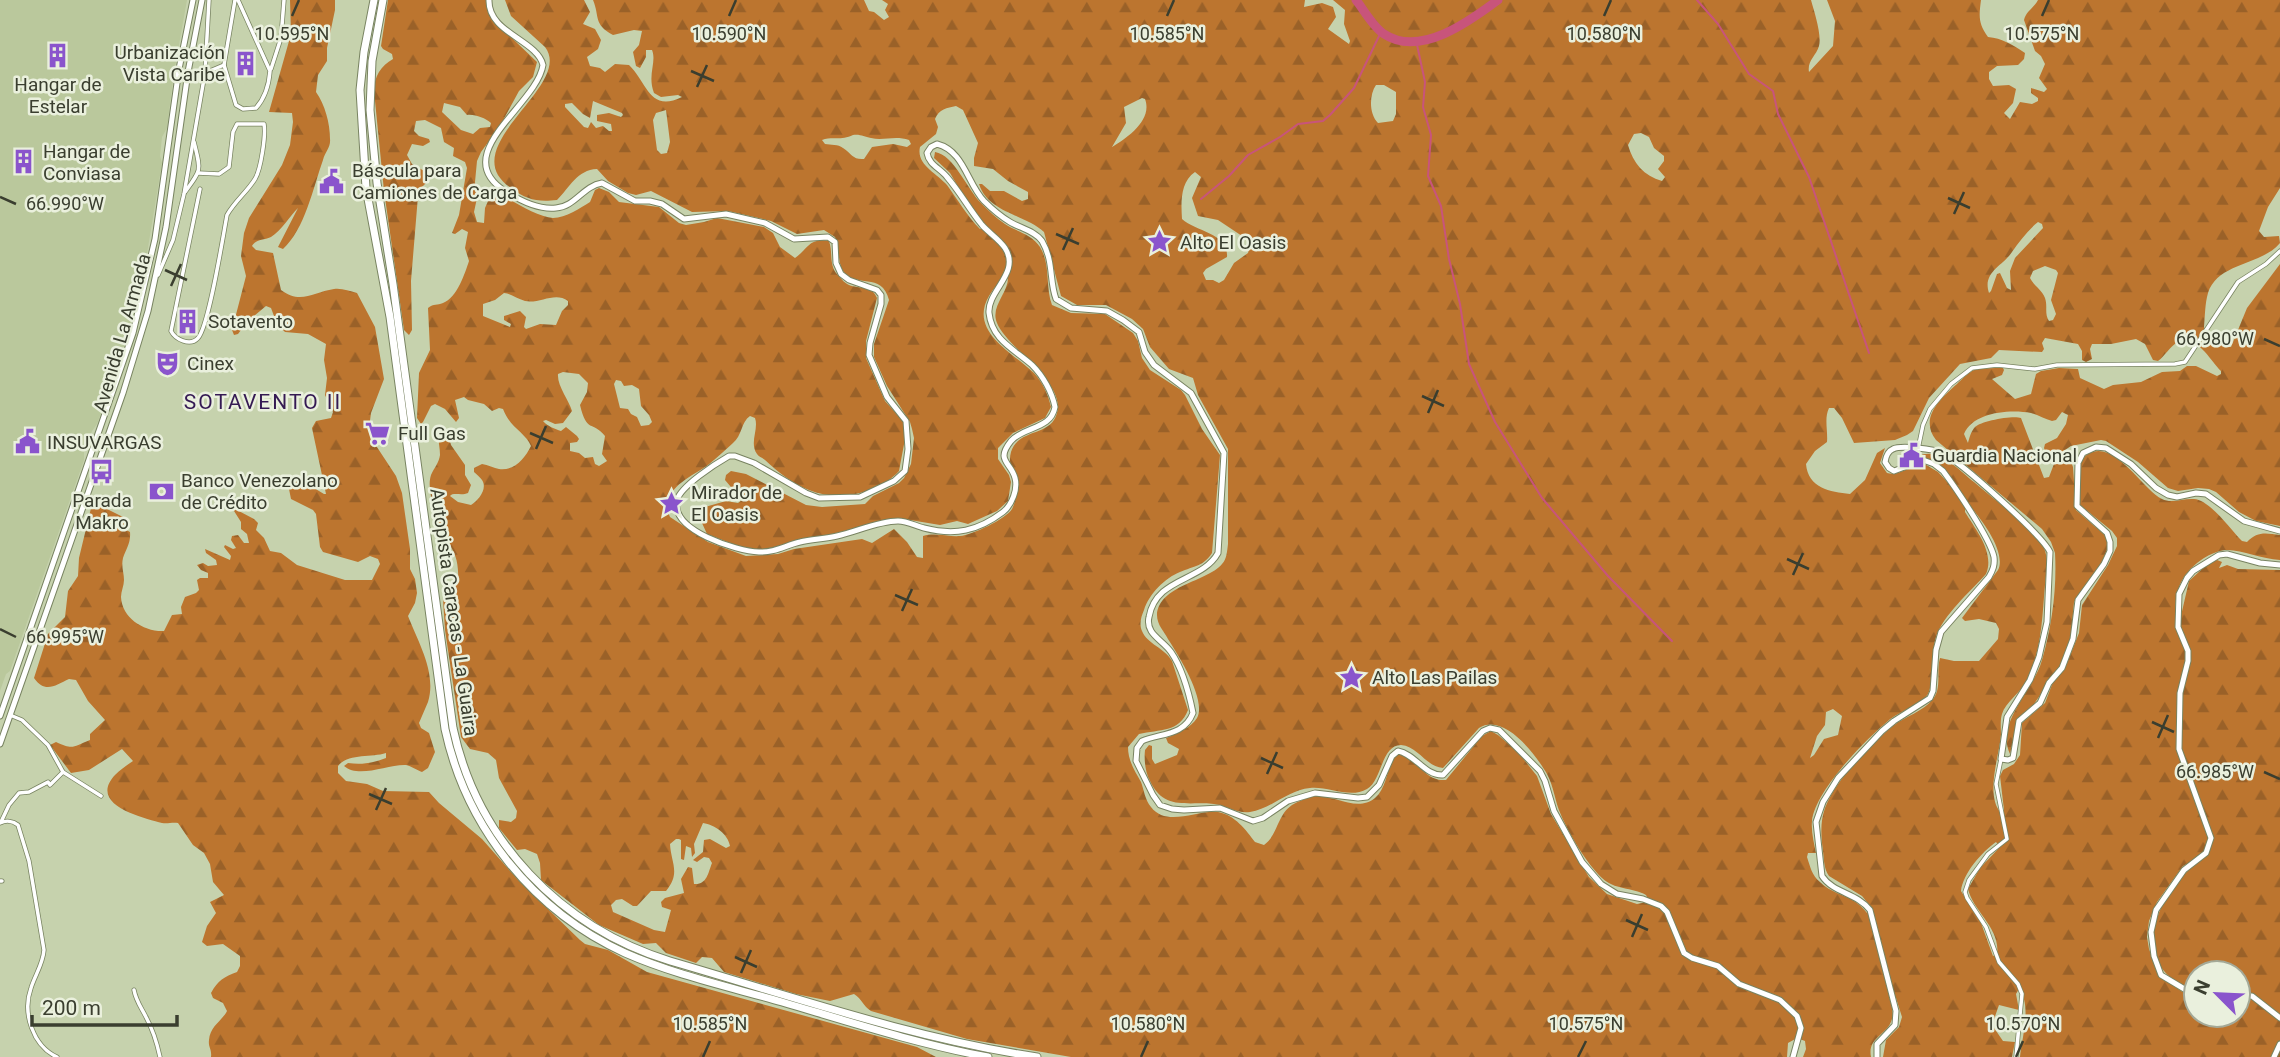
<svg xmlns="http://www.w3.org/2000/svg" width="2280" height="1057" viewBox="0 0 2280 1057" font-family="Roboto,sans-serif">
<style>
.built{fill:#bac89c}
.forest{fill:url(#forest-firs);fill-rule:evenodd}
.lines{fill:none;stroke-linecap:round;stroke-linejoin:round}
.stream{stroke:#c8547b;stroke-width:2}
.river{stroke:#c8547b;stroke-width:9}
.street-casing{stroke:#788361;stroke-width:5}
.secondary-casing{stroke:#788361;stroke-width:7}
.highway-casing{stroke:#788361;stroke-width:9}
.street{stroke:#fff;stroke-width:3.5}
.secondary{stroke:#fff;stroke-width:5}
.highway{stroke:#fff;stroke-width:7}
.ticks{fill:none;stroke:#3a3e2f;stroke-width:2.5}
.labels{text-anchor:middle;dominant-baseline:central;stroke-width:5;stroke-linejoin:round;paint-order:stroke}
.poi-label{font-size:19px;fill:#3a3e2f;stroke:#eaf0dd;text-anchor:start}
.street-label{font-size:19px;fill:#3a3e2f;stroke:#eaf0dd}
.neighbourhood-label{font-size:21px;letter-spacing:2px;fill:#351a53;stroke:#eaf0dd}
.ticks-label{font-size:18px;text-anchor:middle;fill:#3a3e2f;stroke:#eaf0dd;stroke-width:5;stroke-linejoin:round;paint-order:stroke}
</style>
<defs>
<pattern id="forest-firs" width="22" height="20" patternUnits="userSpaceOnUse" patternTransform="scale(1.75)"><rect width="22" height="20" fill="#bc752f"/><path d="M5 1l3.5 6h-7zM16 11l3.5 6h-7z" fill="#9a6128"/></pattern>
</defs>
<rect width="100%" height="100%" fill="#c6d2ad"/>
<!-- built -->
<path class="built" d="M0,0H187L174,73L167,128L162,137L160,156L162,163L139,302L125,349L97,424L92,431L84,452V460L10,671L6,674L0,691Z"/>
<!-- forest -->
<g class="forest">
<path d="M290,0H335V10L327,48V61L318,75L316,92C325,105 330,123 330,139C331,147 325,152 323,160C313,188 305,229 283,249L278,247L298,208C290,216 281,231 271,237C263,241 257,238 252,246L256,250L273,253L281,290C301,305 313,292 334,289C342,288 349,291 357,293L375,327L384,379L371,413L369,428L371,438L396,476L402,493L410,549V569L415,579L417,593L415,603L408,616C418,642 437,673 428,702C425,709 422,716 419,723L421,728L429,733L435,752L428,768L422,772C417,770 411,766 406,765C388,764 359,779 344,766L348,763C362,765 373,763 386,758V753C371,758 348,753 338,766V773L346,781L367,784L383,791L429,792L439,803L482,839L520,882L580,940L585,944L608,950L647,972L917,1047L936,1057H211C212,1049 208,1047 209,1040C210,1026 222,1021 227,1011L223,1003L213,998L211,993C218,980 224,977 237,972L240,966V956L223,944L207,946L202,942L207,926L216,913L210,902L224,895L213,882L210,864L204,853L193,845L178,823C172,822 168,824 162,823C144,818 87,805 115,775C120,770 127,765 133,761L122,749L89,770L71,773L50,745L56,742C74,750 72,747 90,740V734L105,720L88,701L76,680L69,679C56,685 45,694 34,678L48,634L65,617L68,591L78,576L79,558L92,504L101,506L125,518L123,528L130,532C131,543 126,549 123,558C121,566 124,573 124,580C124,586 121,591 121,597C122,618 144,632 164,631L172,615L182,614L181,607L185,597L196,593L199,590L197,580L200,578H208V573L201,570L197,565L203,563L208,566L217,565L216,560L206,553L205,549L230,560L231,556L224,547L225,545L233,549L236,548L231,540L232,536L238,535L244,543H249L247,534L241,529V522L234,511L235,509L254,519L258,523L256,530L264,538L270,551L281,553L297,565L345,580H372L380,564L378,559L370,556L358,562L323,552L320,547L316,514L313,510L291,499L289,489L299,479L324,494H326L312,428L316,421L331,418L333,412L325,395L327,378L324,360L326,344L308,334L285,332L277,324L271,308L266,306L247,322L238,334L234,335L232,330L246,276L241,256L244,233L249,218L282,165L290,145L293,122L292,113L269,112L291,34Z"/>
<path d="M388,0H488V12L492,19L537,62L533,77L519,91L500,126L481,152L477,161L475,182L477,198L474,212L477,222L484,223L485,208L492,192L496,191C510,200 537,217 553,218C566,218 580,208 590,202L595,190L599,188L609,192L619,202L659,207L679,223L686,225L704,222L717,218L764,227L773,233L780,247L795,258C808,249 809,237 829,241C833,252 829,263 836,273C840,277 844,283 849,285C859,289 872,285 877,298L866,341V358L885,401L902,420L905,426V439L899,471C878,494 838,502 809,490C793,484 778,472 765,460C763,458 759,457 757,454C749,443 759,429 755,418L750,416C741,422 742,436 733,443C725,450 717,458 708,465C691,477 658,490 670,517L708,542L746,556L778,554L794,549L862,539L872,543L894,529L907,542L917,557L923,558V536C935,532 948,537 960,536C972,535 1006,519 1012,509C1014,506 1016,497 1016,494C1016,480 1007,466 1011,452C1018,428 1051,437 1057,413C1066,382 1006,347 997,323C990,307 1008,293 1008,278C999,281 994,288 989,296C968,332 1014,353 1034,373C1043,383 1048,394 1051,407L1045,418L1013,433L998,448V459L1009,475L1011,482L1008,501L997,511L968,524L957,521L940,525L898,518L766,550L755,549L743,548L707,534L702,523L705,507L726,501L738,503L742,500L725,480L726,475L731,471L746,474L806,505L822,507L865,504L873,496L899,483L904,478L911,464L914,438L912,429L910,422L887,386L874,357V344L889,300C882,271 855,289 843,271C837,261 840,247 835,237L824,230L797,234L771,221L728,211L692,212L651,191L636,195L628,193L608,181L597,169C577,170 570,187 557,200C537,202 527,200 511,188C451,147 575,86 545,47L511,16L505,0H584L590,12L583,24L595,29L601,40L598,49L587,57L590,66L600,68L605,72L615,64L629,65C647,82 649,113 682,97L678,95L661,97L654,93C647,75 657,62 652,50H646V57L640,68L636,66L633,52L639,45L642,31L634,30L613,35C593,24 600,17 593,0H864L869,11L874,12L884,20L889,17L885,10L888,4L882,0H1305L1304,7L1322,3L1333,7L1336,17L1328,29L1349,44L1350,41L1344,24L1345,10L1333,0H1811C1814,11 1822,35 1819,46C1816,56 1807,61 1809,72L1833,46L1835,21L1827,0H1981C1979,16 1978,23 1988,37C2002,38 2013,45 2025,53L2024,59L2018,65L1997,66L1989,72V79L1993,86L2009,85L2016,89L2013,103L2004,113L2010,119L2020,102L2032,104L2038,101V98L2031,93V88L2044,92L2047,89L2039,78L2045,64L2041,56L2035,51L2024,20C2026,11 2034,8 2038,0H2280V188L2268,207L2259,231L2264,237L2279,236L2280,243C2261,266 2218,262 2208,293C2205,303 2205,316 2204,327C2206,337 2220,347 2231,347L2247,308L2280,264V526L2256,521L2239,512L2216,492L2209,489L2198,488L2178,491L2168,488L2138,462L2106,441L2101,440L2071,446L2056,456H2047L2044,448L2045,444L2057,438L2066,424L2068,415L2062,412L2056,420L2052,421C2045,419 2038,415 2031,413C2010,409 1973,412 1964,434L1968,443C1969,439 1971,431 1975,427C1981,421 2013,415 2021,418L2044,478L2049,477L2054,464L2071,462L2073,467L2076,510L2107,537L2108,547L2102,562L2074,602L2071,638L2068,648L2060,666L2034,704L2018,718L2010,754C1995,723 2034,690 2042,660C2052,626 2057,588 2055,553L2051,542L2042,529L1936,440C1919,418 1940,399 1957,384C1962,379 1968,373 1974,370C1983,368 1994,368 2003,368L2004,370L2002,375L1992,379L2015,399L2031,394L2036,374L2041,371L2059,368L2078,369L2080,378L2104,389L2113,385L2141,382L2162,372L2180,371L2187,366H2196L2217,376L2221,374V371C2210,360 2196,333 2178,342C2170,346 2165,356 2158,361L2153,360L2145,344L2136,339L2111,344H2092L2090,349L2092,359L2086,362L2082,360V351L2078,344L2045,338L2042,343L2044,349L2042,352L1999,350L1991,358L1960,364L1929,398L1913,431L1907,435L1895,440L1854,443L1842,418L1834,408H1829C1824,418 1828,431 1827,442L1815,451L1806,464C1808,488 1830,492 1850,494L1865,480L1877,453L1885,448L1880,463L1887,473C1899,477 1911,465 1923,463L1938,472L1952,487L1956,486C1947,469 1935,463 1919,456C1938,446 1960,471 1974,482C1990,496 2035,530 2044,548C2049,559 2046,574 2045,585C2042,618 2042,650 2027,680C2022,691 2005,703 2002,714C2000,720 2001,729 2001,735C1999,757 1985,795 2001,813L2004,810L2000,776L2003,770L2014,764L2020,755L2022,723L2045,703L2053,682L2065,668L2079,633L2082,605L2108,565L2117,546V538L2112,531L2080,505C2078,492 2075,461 2088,454C2114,438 2143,490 2162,499C2172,504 2183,498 2194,499C2210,500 2231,530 2242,541L2247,542C2257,531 2266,533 2280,535V560C2261,559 2241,549 2225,550C2218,551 2210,554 2204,558C2181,573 2173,592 2176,620H2180L2189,581C2198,573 2206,564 2217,560L2222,562L2219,568L2227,565L2238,569L2280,570V1057H2020C2022,1037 2032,1005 2019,989L2016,994L2019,1010L1999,1005L1992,1025L2003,1041L2015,1042L2012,1057H1883L1886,1040L1899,1027L1902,1017L1896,998L1891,993L1889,996C1891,1003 1894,1011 1892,1019C1888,1035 1867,1037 1871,1057H1803L1806,1049L1805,1041L1797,1038L1788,1043L1787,1057H1071L967,1039L871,1011C863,1006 862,999 854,994L830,1001L796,994L724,972L712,958L702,957L696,963L666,953L656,943L643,944L599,925L541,880L540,863L537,854L525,849L517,850L499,828V820L511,822L516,818L517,811L499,778L496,760L488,753L470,749L461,737L445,630L443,599L447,590L458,579C460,547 443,543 437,518C433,506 427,487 431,475C434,468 439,463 440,455C440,446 437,438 439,428L442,425L448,433L451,445L465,465V475L471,485L468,493C462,496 453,492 450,496L458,502L471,505C478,501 488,489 482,480C480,477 477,475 474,472V468L482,464C488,465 494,468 499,469C515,471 525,458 531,446C525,432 510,428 503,409L499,408L492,411L484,404L468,400L464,397L455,400L459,418L456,422L445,409L435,404L431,406L423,422L421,424L417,418L419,373L430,350L428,308C434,303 437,306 443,303C457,298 465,273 469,261L465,248L468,232L462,229L455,234L452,233L459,215L467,168L465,162L453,156L454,148L444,142L441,128L425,120L416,121L414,131L419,136L429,139L430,142L423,146L412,144L407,155L412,164L426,172L428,181L420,189L418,196L411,281L412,330L409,335L404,330L384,191L374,91C374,76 381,66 393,59L392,54L383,49L381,46ZM1376,85H1384L1396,92V114L1393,121L1378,123C1369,114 1369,95 1376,85ZM1142,98L1145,99C1153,120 1127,138 1112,147L1126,123L1124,107ZM593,101L622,113L623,115L621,117L609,113L597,115V121L611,124L612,131H609L603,126L596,128L591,122L588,128L584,127L565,107V104L572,103L583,114L590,118ZM444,103L460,107L467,115C475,114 485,118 491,123L490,127L480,128L473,134L461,130L442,112ZM956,106L963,110L978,143L974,158V166L993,169L1008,181L1028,192V199L1022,201L1004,191H990L982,184H979C988,213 1025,214 1044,232L1061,296L1077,305H1106L1132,319L1143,329L1150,347L1169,369L1193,378L1198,395L1228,449V544C1227,551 1227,559 1222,564C1207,582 1159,585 1157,615C1157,625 1164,631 1168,639C1178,655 1207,700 1197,718C1191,728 1176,734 1166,738L1168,743L1179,749L1177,755L1155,764L1152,759V746L1149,745L1145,750C1144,759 1145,772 1150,781C1164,811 1187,801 1214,804C1227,806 1238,814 1250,812C1271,809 1288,790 1310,788C1328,786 1350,799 1367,789C1382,781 1381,745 1401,745C1418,746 1426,767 1443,768L1479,728C1504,712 1536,755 1547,774C1554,787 1555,802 1561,815C1569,834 1587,864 1602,878C1614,890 1632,887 1646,895L1648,899L1647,902L1637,904L1607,894L1589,877L1551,814L1537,776L1518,752L1498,735L1491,731L1482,736L1446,780C1423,782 1418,756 1397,754C1386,766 1388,787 1375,798C1358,812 1336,796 1317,796C1308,797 1299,801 1292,805C1277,815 1278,835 1264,845L1255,842C1246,830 1235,815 1218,812C1198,809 1167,828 1151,807C1145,800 1144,790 1141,782C1135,771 1128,761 1128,747L1139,734C1160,729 1179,733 1188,710L1172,661C1165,648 1147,644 1142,631C1139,624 1141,617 1144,610C1149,594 1165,578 1180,572C1194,566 1204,566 1212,553L1220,455L1202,429L1185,395L1181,390L1150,370L1142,358L1138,341L1133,333L1105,314L1071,313L1052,305C1045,286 1051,265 1040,247C1032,234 1017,232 1005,224C996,218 988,210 981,203C967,189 954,155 935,152L934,158L950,173L966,200L984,223V228L980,229C967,216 958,200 947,185C937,173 916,165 920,147L936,134L938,127L935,119C939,109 947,108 956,106ZM666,110L670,142L667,153L661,154L657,150L653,120L656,113ZM1641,133L1649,137L1654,148L1664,156V161L1658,169L1665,177L1662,181C1644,176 1633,163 1628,145L1634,134ZM853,135C861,134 864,137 871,138C884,141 895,135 909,140L911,144L907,147L893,144L872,147L864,159C853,160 852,154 843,148C838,144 831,145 825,144L822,140C832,136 841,141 853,135ZM1195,172L1201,177L1192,198L1198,216L1218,220L1251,242L1248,253L1234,263L1224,280L1219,283L1213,280H1206L1203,273L1206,269C1213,265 1220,261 1227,257C1229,233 1196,232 1182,219C1181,203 1180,182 1195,172ZM2038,222L2042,224L2043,228L2015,258L2010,271L2011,290L2007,288L2000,273L1997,274L1991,291L1989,293C1982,272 2003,266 2012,252C2019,242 2028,230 2038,222ZM2045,266L2056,270L2058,273L2051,300L2056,314L2053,320L2049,321C2044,313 2048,307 2045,298C2042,290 2034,286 2030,278L2033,271ZM504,293C512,294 517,299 525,301C540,304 555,291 568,301V305L562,311L556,325L540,324L526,329L524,327L526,317L520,311L504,316V320L511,324L510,327L483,316V304L495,300ZM563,372L579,374L588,383L587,392L580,405C587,434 592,420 605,436L602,454L607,461L599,466L595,464L593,457L585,458L579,453L570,451V443L577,442L579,439L577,436L566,427L561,431C555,429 547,426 543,421L546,420L555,424L563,423L572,411C569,400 557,386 558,374ZM616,380L621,381L624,386L632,385L639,389L641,406L649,415L652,422L649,425L641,426L637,417L631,414L628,409L620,408L614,384ZM1968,504C1980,517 2007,552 1998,570L1962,618L1965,621L1979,619L1996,623L1999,629L1998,639L1979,661H1954L1940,658C1936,671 1942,688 1933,699C1923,712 1905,716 1893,726C1870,744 1835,781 1825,808C1820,822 1821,836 1823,851C1824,860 1824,869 1829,876L1862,896L1871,907L1870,912L1867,913C1852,893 1835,897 1820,882C1812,876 1810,866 1807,857L1808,853H1816C1814,843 1811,832 1812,821C1815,791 1865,740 1888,721C1898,712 1921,705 1928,694C1934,683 1931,652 1936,637C1943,615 1971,591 1986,574C1995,553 1976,530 1965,512V506ZM1833,709L1842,716L1838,735L1824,739L1814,755L1810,758L1817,736L1825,725L1826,712ZM703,823C715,825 728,834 730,846L726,848L710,839L704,840L703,852L693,860L697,862L704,857L709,858L712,863C708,873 707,885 694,884L692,868L688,867L681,879L684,893L665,898L661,902L662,907L671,910L665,932L654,930L613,912L611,905L616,900L622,899L633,906H637L651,891H666C681,873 671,863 670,844L676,839H679L681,840V859L684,860L686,846L691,848L692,857L695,853L694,844ZM1996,842L2000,847L1980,868L1968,889C1973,911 2001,929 1997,954L1993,956L1981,923L1961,891C1963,873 1982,852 1996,842ZM2196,859L2200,861C2170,881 2135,937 2164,971C2171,980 2185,986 2196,992V973H2238V1015H2196V1001L2159,976L2149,949L2147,937L2149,921L2157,902L2183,866Z"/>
</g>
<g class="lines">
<!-- stream -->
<g class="stream">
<path d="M1697,0L1718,24L1749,74L1773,91L1778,114L1809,177L1869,353L1864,338"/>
<path d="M1416,40L1425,82L1423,107L1431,135L1428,176L1441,206L1449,259L1460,304L1469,364L1495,422L1542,498L1608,576L1672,641"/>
<path d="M1201,199L1229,176L1248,155L1280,137L1298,124L1323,121L1330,115L1354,88L1381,32"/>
</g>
<!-- river -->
<path class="river" d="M1356,0C1364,10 1373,27 1384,34C1420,58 1470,21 1498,0"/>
<defs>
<g id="street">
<path d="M235,0L224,65L236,105L243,109L256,108C265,98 269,84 270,71L238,0"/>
<path d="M271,69L281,38L284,0"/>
<path d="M205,73L224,65"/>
<path d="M198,173L219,174L229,167L233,132L237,124H264C266,135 261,169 255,179C247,192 235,201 227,215C223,236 209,326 198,338C190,347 175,339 171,331L200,189"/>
<path d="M185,192C202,169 201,171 194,142"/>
<path d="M158,275L173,240L184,194L205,73L209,0"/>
<path d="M1918,449L1923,425L1930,409L1951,384L1972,368L1997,365L2035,369L2057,365L2175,364L2185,362L2238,282L2266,264L2280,251"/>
<path d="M10,715L22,720L48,745L63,772L101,796"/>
<path d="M2001,759L1996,784L2007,839L1988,854L1969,880L1965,892L1967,898L1986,927L1999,962L2018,984L2022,994L2016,1057"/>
<path d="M1,822L9,805L19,793L29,792L48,782L50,785L63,772"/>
<path d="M0,823C6,820 13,821 18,825L29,861L44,950C43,964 35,975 31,988C22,1013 33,1046 57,1057"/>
<path d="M0,881H2"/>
<path d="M134,990C136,1001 141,1007 146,1017C153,1030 157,1043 160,1057"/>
</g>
<g id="secondary">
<path d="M489,0C488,33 537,40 543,65C537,105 447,154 505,191C519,200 539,210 556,208C575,207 583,186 602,183L635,201H650L662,204L684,219L726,214L765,223L794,239L828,237L835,242L836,263L841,274L849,280L877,290L881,295V304L870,343L869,355L887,397L906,421L908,449L905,471L894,481L860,497L819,498L806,493L754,463L735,456H729C715,464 681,486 677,500C670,531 737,551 759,552C775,553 786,545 800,542C812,539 825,539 837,536C856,532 878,521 898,521C907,521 916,526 924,528C955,536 978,531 1003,512C1012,505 1018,489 1015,478C1011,462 995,461 1011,441C1024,426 1051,430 1055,407C1052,392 1043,376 1032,365C1014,349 992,340 989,313C987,291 1021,273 1005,248C999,239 989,233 982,225C969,209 960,192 947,177C940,168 929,165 927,153L931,147L937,144C964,151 967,183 984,201C992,209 1000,216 1010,222C1020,228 1035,231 1042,241C1054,262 1049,280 1056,299L1071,308L1107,311L1123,320L1139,332L1145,352L1154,365L1191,393L1224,453L1218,553C1202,582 1156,577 1149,617C1145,634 1163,640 1171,652C1182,668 1189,693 1193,713C1184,736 1161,733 1142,741L1137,748L1136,761L1153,795L1160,805L1172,809L1184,810L1220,808L1253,821L1263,818L1288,801L1315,793L1358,798L1367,797L1379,785L1392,756L1398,751C1415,754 1425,776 1443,775L1483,731L1490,728L1499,730L1540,771L1545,781L1554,811L1582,862L1601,884L1617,894L1643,899L1661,906L1667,912L1684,953L1692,958L1718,966L1739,984L1780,1000L1797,1016L1801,1028L1793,1057"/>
<path d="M0,716L133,333L155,239L179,69L193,0"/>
<path d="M0,744L123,393L148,311L166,227L188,72L202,0"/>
<path d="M2196,996L2161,975L2154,956L2151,932L2156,910L2184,870L2206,853L2211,838L2179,749L2180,693L2188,661V651L2178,627L2179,594L2187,578L2193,571L2219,555L2227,554L2260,563L2280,565"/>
<path d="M2238,996H2252L2280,1018"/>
<path d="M1877,1057V1044L1895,1025L1896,1011L1870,910C1857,893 1833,893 1822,876L1816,822L1823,802L1838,778L1882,731L1894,721L1930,698L1933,691L1936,650L1941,632L1989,577C1993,570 1995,565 1994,557C1990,538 1955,487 1943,471L1934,464L1923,460L1894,471L1889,468L1885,462C1886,456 1888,451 1893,449C1901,445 1934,449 1942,453C1960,461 2042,535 2050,552L2047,622L2039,657L2030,680L2007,717L2001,759L2008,760L2013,758L2019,721L2040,703L2049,683L2062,668L2073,639L2078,600L2104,564L2110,551V542L2107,533L2077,506L2078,463L2083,453L2096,447L2106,448L2131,464L2156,488L2168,495L2177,497L2196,493L2206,494L2244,521L2280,531"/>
<path d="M2274,1057L2280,1044"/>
</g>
<g id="highway">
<path d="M374,0L364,52L360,90L366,188L390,317L445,729C466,827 533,911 625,953C675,975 730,987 782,1002C850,1022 918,1044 988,1057"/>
<path d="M383,0L372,61L370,110L377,183L393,284L453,728C477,840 560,927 670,961C791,996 912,1038 1037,1057"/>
</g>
</defs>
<!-- street casing -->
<use href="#street" class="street-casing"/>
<!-- secondary casing -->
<use href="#secondary" class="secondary-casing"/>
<!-- highway casing -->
<use href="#highway" class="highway-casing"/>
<!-- street -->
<use href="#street" class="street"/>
<!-- secondary -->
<use href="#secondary" class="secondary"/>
<!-- highway -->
<use href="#highway" class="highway"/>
</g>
<!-- ticks -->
<path class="ticks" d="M292,16L299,0M729,16L736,0M1167,16L1174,0M1604,16L1611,0M2042,16L2049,0M691,71L714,81M697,87L707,65M0,197L16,204M1948,198L1970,208M1954,214L1964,192M1056,234L1079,244M1063,250L1073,228M165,270L187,280M171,286L181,264M2264,339L2280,346M1422,396L1444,406M1428,413L1438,390M530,433L553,443M536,449L546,426M1787,559L1809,569M1793,575L1803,553M895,595L918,605M902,611L912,589M0,629L16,637M2152,722L2174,732M2158,738L2168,715M1261,758L1283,768M2264,772L2280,779M1267,774L1277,752M369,794L392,804M376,810L386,788M1626,920L1648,930M1632,937L1642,914M735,957L757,967M741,973L751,950M703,1057L710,1041M1141,1057L1148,1041M1578,1057L1586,1041M2016,1057L2023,1041"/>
<!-- icons -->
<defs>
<symbol id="building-bare" viewBox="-9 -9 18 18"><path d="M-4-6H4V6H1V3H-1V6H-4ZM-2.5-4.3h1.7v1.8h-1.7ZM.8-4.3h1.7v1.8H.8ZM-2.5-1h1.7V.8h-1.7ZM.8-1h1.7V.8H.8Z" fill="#8a54cc" stroke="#eaf0dd" stroke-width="2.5" paint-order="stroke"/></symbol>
<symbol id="civic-bare" viewBox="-9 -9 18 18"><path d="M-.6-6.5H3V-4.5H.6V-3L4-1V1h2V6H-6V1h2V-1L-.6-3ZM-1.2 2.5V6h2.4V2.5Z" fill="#8a54cc" stroke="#eaf0dd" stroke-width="2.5" paint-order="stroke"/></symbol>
<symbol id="sight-bare" viewBox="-9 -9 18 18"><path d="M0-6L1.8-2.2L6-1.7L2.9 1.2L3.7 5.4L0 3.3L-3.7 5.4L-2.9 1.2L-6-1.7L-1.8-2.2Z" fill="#8a54cc" stroke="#eaf0dd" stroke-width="2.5" paint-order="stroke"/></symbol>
<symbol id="theatre-bare" viewBox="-9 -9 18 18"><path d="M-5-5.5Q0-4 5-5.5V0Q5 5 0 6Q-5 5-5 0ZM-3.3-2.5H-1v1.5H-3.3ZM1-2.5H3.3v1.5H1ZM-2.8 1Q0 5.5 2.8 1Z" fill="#8a54cc" stroke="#eaf0dd" stroke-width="2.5" paint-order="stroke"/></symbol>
<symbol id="supermarket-bare" viewBox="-9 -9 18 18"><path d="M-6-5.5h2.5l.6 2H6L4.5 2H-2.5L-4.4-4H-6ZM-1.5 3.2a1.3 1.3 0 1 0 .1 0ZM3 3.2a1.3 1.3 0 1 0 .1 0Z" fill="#8a54cc" stroke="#eaf0dd" stroke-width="2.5" paint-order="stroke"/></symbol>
<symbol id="bus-bare" viewBox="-9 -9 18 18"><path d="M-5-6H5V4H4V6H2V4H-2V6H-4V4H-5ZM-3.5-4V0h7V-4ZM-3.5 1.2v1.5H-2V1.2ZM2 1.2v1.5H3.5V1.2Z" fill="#8a54cc" stroke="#eaf0dd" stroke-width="2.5" paint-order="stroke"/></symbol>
<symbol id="bank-bare" viewBox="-9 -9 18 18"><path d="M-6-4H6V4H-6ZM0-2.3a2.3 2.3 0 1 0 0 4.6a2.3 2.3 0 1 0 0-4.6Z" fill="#8a54cc" stroke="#eaf0dd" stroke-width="2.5" paint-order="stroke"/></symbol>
</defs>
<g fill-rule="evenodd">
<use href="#building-bare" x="40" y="38" width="35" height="35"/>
<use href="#building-bare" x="228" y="46" width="35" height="35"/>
<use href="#building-bare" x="6" y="144" width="35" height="35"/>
<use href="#civic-bare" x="314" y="164" width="35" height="35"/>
<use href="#sight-bare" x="1142" y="224" width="35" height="35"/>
<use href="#building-bare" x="170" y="304" width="35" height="35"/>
<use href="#theatre-bare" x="150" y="346" width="35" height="35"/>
<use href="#supermarket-bare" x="360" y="416" width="35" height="35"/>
<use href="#civic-bare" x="10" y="424" width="35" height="35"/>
<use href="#civic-bare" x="1894" y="438" width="35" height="35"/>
<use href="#bus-bare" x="84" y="454" width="35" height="35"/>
<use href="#bank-bare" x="144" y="474" width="35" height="35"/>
<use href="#sight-bare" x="654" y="486" width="35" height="35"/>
<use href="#sight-bare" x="1334" y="660" width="35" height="35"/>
</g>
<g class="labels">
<!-- poi labels -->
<g class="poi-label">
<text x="225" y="52" text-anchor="end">Urbanización<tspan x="225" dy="22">Vista Caribe</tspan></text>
<text x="58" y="84" text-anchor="middle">Hangar de<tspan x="58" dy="22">Estelar</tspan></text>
<text x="43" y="151">Hangar de<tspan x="43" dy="22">Conviasa</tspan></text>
<text x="352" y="170">Báscula para<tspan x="352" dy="22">Camiones de Carga</tspan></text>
<text x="1180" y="242">Alto El Oasis</text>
<text x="208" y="321">Sotavento</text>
<text x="187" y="363">Cinex</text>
<text x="398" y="433">Full Gas</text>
<text x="47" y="442">INSUVARGAS</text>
<text x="1932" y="455">Guardia Nacional</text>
<text x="181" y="480">Banco Venezolano<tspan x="181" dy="22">de Crédito</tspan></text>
<text x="691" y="492">Mirador de<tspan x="691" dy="22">El Oasis</tspan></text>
<text x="102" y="500" text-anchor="middle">Parada<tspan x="102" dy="22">Makro</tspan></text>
<text x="1372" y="677">Alto Las Pailas</text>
</g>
<!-- street labels -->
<g class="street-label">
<text transform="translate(122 333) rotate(-74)">Avenida La Armada</text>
<text transform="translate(454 612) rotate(82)">Autopista Caracas - La Guaira</text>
</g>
<!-- neighbourhood labels -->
<g class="neighbourhood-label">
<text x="263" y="402">SOTAVENTO II</text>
</g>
</g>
<g class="ticks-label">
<text x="729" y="40">10.590°N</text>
<text x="1167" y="40">10.585°N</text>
<text x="1604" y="40">10.580°N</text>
<text x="2042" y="40">10.575°N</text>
<text x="292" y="40">10.595°N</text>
<text x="65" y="210">66.990°W</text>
<text x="2215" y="345">66.980°W</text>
<text x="65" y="643">66.995°W</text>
<text x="2215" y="778">66.985°W</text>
<text x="710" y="1030">10.585°N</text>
<text x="1148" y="1030">10.580°N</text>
<text x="1586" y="1030">10.575°N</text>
<text x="2023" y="1030">10.570°N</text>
</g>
<!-- north arrow -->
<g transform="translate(2217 994) rotate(294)"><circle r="33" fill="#eaf0dd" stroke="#a4a997" stroke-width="2"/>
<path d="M0-5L12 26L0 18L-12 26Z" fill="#8a54cc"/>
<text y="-10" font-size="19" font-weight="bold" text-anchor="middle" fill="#3a3e2f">N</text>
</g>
<!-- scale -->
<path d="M32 1015v10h145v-10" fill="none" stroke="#3a3e2f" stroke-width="3.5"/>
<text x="42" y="1015" font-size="21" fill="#3a3e2f" stroke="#eaf0dd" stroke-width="5" paint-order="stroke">200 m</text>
</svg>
